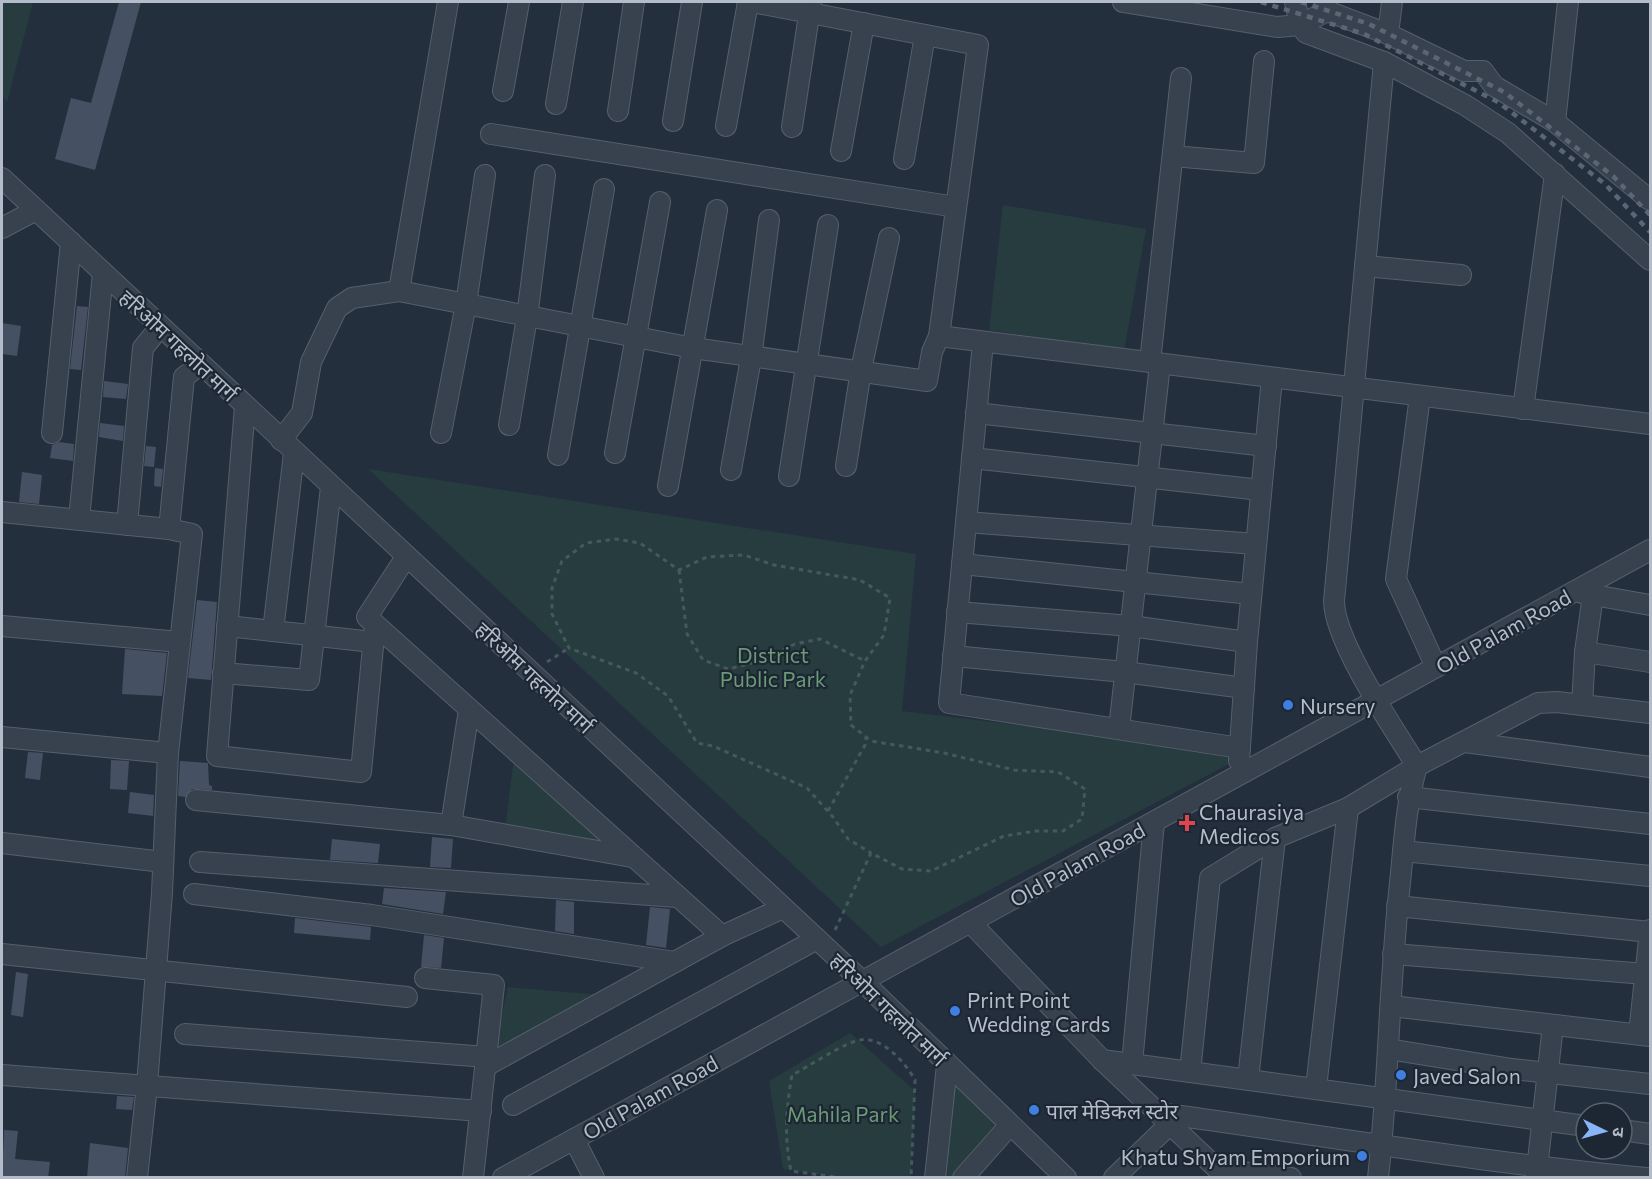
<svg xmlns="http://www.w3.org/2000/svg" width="1652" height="1179" viewBox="0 0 1652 1179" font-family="Commissioner,'Noto Sans Devanagari',sans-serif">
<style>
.green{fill:#263c3f}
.building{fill:#455162}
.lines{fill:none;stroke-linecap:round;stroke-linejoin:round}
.minor-casing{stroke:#565f6c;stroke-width:22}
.path{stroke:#44595c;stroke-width:3;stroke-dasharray:4.5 4.5;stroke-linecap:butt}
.minor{stroke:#38414e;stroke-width:20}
.rail{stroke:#5a6575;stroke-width:4.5;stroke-dasharray:6 6;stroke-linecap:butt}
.shop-dot{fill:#3f7fe0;stroke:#1d2633;stroke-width:2}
.health-dot{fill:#e0444e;stroke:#1d2633;stroke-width:2}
.labels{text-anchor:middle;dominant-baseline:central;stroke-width:4.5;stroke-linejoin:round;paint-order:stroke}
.street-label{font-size:21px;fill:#b4bcc9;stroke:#1d2633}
.park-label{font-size:21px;fill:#6b9a76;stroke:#1d2633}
.poi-label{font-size:21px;fill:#b4bcc9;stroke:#1d2633;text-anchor:start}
</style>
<rect width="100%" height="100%" fill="#242f3e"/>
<!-- green -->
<g class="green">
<path d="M2,2H33L7,102L2,95Z"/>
<path d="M1003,205L1146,229L1124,351L989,330Z"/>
<path d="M368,469L916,554L902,711L1250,753L881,947Z"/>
<path d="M514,758L618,850L505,830Z"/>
<path d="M508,987L601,995L493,1057Z"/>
<path d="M850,1033L915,1091L911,1177L843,1178L783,1169L769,1081Z"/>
<path d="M952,1083L999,1125L955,1177L940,1178Z"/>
</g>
<!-- building -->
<g class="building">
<path d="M119,2H141L95,170L55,159L71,98L91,103Z"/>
<path d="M77,306L88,307L81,370L70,369Z"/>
<path d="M2,323L21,326L17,356L2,354Z"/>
<path d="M104,381L128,384L126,399L103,397Z"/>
<path d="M100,423L124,426L123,441L99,437Z"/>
<path d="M59,442L74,444L73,461L50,458L52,445Z"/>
<path d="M146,446L156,447L154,467L144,466Z"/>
<path d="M155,468L163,469L161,487L154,486Z"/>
<path d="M22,472L42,475L39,504L19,502Z"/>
<path d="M197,600L217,602L211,680L188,678Z"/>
<path d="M125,649L167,653L162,696L122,694Z"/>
<path d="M28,752L43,753L40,780L25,778Z"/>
<path d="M111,760L129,761L127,790L110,789Z"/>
<path d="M180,761L208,763L209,785L212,786V790L192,789L185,797L178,796Z"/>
<path d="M130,792L154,795L153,816L128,813Z"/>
<path d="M432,837L453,839L451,868L430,867Z"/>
<path d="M332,839L380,844L378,863L330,860Z"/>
<path d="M384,888L446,892L443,914L382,904Z"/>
<path d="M556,900L574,902V934L555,931Z"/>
<path d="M650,907L670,909L666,948L646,945Z"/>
<path d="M295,918L371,927L370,940L294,933Z"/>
<path d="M424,935L444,938L441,968L421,967Z"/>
<path d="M16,972L28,974L23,1017L11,1015Z"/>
<path d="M117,1096L134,1097L132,1110L116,1109Z"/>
<path d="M4,1130L18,1131L15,1159L50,1162L48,1178H2Z"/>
<path d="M90,1143L128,1148L125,1178H87Z"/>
</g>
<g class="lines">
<defs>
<g id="minor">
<path d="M1123,2L1277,27L1300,25L1327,11"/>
<path d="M1295,2L1300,25L1306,33L1384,62L1465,105L1508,133L1650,260"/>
<path d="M1325,2L1327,11L1388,34L1464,71H1483L1494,86L1555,122L1650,200"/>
<path d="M1388,34L1392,2"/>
<path d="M503,91L519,2"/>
<path d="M556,104L573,2"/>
<path d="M618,111L634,2"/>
<path d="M673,121L692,2"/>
<path d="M1555,122L1568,2"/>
<path d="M726,126L748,2"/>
<path d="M792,127L811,2"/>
<path d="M491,134L956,207"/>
<path d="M841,151L864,23"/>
<path d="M1173,156L1254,163L1264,61"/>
<path d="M904,159L925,35"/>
<path d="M2,178L862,981L1066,1178"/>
<path d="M2,228L36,210"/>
<path d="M1365,266L1461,275"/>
<path d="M399,291L448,2"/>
<path d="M939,336L1650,424"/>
<path d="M983,342L949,703L1240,748"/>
<path d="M1150,362L1181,78"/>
<path d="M1420,396L1396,579L1436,667"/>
<path d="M245,406L217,756L361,772L375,626"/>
<path d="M1523,409L1555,174"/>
<path d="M976,413L1266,446"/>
<path d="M509,425L527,317L545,175"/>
<path d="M52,433L71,242"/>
<path d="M441,433L466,304L485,175"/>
<path d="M281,440L302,413L311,362L337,308L352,298L399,291L693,348L927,381L932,352L939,336L978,45L752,2"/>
<path d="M294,453L273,631L373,642"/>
<path d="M615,453L660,202"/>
<path d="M558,455L604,189"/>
<path d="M972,458L1261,490"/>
<path d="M846,466L861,370L889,238"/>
<path d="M731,470L751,358L769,220"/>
<path d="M789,476L828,225"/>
<path d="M668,486L717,210"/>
<path d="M2,512L169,529"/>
<path d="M79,519L103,273"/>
<path d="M966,522L1256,544"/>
<path d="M127,525L143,348L160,327"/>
<path d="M406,557L367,617L722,936"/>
<path d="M962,564L1251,594"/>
<path d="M1582,593L1650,605"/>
<path d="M957,612L1131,626L1247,642"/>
<path d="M2,626L180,642"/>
<path d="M227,626L273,631"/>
<path d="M1585,652L1650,662"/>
<path d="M953,656L1125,672L1244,688"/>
<path d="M223,673L309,680L331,487"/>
<path d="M1582,705L1585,652L1593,595"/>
<path d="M1119,729L1160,364"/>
<path d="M2,737L168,753"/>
<path d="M1465,742L1650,767"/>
<path d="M1239,761L1247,642L1272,378"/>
<path d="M1408,797L1650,824"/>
<path d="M196,800L451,825L632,857"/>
<path d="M451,825L469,710"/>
<path d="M2,843L163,862"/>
<path d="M1403,851L1650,876"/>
<path d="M200,862L677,897"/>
<path d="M194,894L372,915L675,962"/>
<path d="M1397,906L1650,932"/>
<path d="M970,922L1102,1060L1227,1178"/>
<path d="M2,954L407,997"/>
<path d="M1393,954L1646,974"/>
<path d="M425,978L494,985L473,1178"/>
<path d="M1391,1006L1650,1036"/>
<path d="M185,1034L487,1057"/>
<path d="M1639,1034L1650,930"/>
<path d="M1388,1049L1512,1069L1650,1084"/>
<path d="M1102,1060L1586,1126"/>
<path d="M1132,1064L1154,822"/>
<path d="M486,1066L722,936L783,908"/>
<path d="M1190,1072L1210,878L1275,838L1348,808L1417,766L1538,703L1557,702L1650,713"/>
<path d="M2,1075L481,1111"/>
<path d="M1248,1079L1275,838"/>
<path d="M1316,1088L1348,808"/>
<path d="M513,1105L817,939"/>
<path d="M1159,1113C1321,1135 1483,1163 1646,1178"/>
<path d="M1622,1130L1650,1134"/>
<path d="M574,1139L594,1178"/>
<path d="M1217,1169L1291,1178"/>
<path d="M137,1178L147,1085L162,893L168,753L192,534L169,529L184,377L200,365"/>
<path d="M503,1178L1650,550"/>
<path d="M935,1178L947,1065"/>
<path d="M963,1178L1010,1125"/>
<path d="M1114,1178L1170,1124"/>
<path d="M1378,1178C1389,1079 1389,981 1400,883C1404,843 1406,804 1417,766C1394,729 1334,641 1334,601L1384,62"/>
<path d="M1536,1178L1553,1025"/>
</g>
</defs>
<!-- minor casing -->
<use href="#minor" class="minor-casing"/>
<!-- path -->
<g class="path">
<path d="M679,570L687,634L703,660L728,669L752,663L795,644L820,639L865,661"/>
<path d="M547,662L569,648"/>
<path d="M828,811L865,745L866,737"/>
<path d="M835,930L871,853L902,869L931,871L1004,836L1036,831H1063L1082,819L1085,789L1058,772L1014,770L944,753L871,741L851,725L850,695L865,661L884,635L890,598L860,580L774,565L744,555L707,557L679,570L640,543L616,539L586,543L562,561L552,588V614L569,648L636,673L668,696L697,743L713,746L807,788L833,817L848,839L871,853"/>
<path d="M843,1178L791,1171C784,1137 786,1109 792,1075C808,1067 845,1042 860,1040C882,1036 905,1062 915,1080L911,1178"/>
</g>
<!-- minor -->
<use href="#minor" class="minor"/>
<!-- rail -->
<g class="rail">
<path d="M1261,2L1364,34L1498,102L1605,184L1650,232"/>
<path d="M1301,2L1369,24L1504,92L1613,176L1650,215"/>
</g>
</g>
<!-- markers -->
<g class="shop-dot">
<circle cx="1288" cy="705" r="6"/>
<circle cx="955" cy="1011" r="6"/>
<circle cx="1401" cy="1075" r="6"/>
<circle cx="1034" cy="1110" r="6"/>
<circle cx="1362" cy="1156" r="6"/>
</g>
<path class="health-dot" d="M1184 814h6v6h6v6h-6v6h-6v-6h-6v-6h6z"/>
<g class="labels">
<!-- street labels -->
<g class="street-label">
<text transform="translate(179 345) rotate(43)">हरिओम गहलोत मार्ग</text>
<text transform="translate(1503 631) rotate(-29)">Old Palam Road</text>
<text transform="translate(535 677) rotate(43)">हरिओम गहलोत मार्ग</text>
<text transform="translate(1077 864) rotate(-29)">Old Palam Road</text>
<text transform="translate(889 1009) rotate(44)">हरिओम गहलोत मार्ग</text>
<text transform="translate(650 1097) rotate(-29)">Old Palam Road</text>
</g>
<!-- park labels -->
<g class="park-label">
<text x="773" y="654">District<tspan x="773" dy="24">Public Park</tspan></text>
<text x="843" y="1113">Mahila Park</text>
</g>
<!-- poi labels -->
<g class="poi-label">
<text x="1300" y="705">Nursery</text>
<text x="1199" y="811">Chaurasiya<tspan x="1199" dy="24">Medicos</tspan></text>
<text x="967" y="999">Print Point<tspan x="967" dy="24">Wedding Cards</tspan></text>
<text x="1413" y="1075">Javed Salon</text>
<text x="1046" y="1110">पाल मेडिकल स्टोर</text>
<text x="1350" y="1156" text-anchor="end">Khatu Shyam Emporium</text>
</g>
</g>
<!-- border -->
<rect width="1652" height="1179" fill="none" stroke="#b4bcc9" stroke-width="6"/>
<!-- north arrow -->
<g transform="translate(1604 1131) rotate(95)"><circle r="28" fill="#1d2633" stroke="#59626f" stroke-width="1.5"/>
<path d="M0-4.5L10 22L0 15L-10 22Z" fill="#8ab4f8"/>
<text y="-9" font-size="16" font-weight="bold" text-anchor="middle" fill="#b4bcc9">उ</text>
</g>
</svg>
